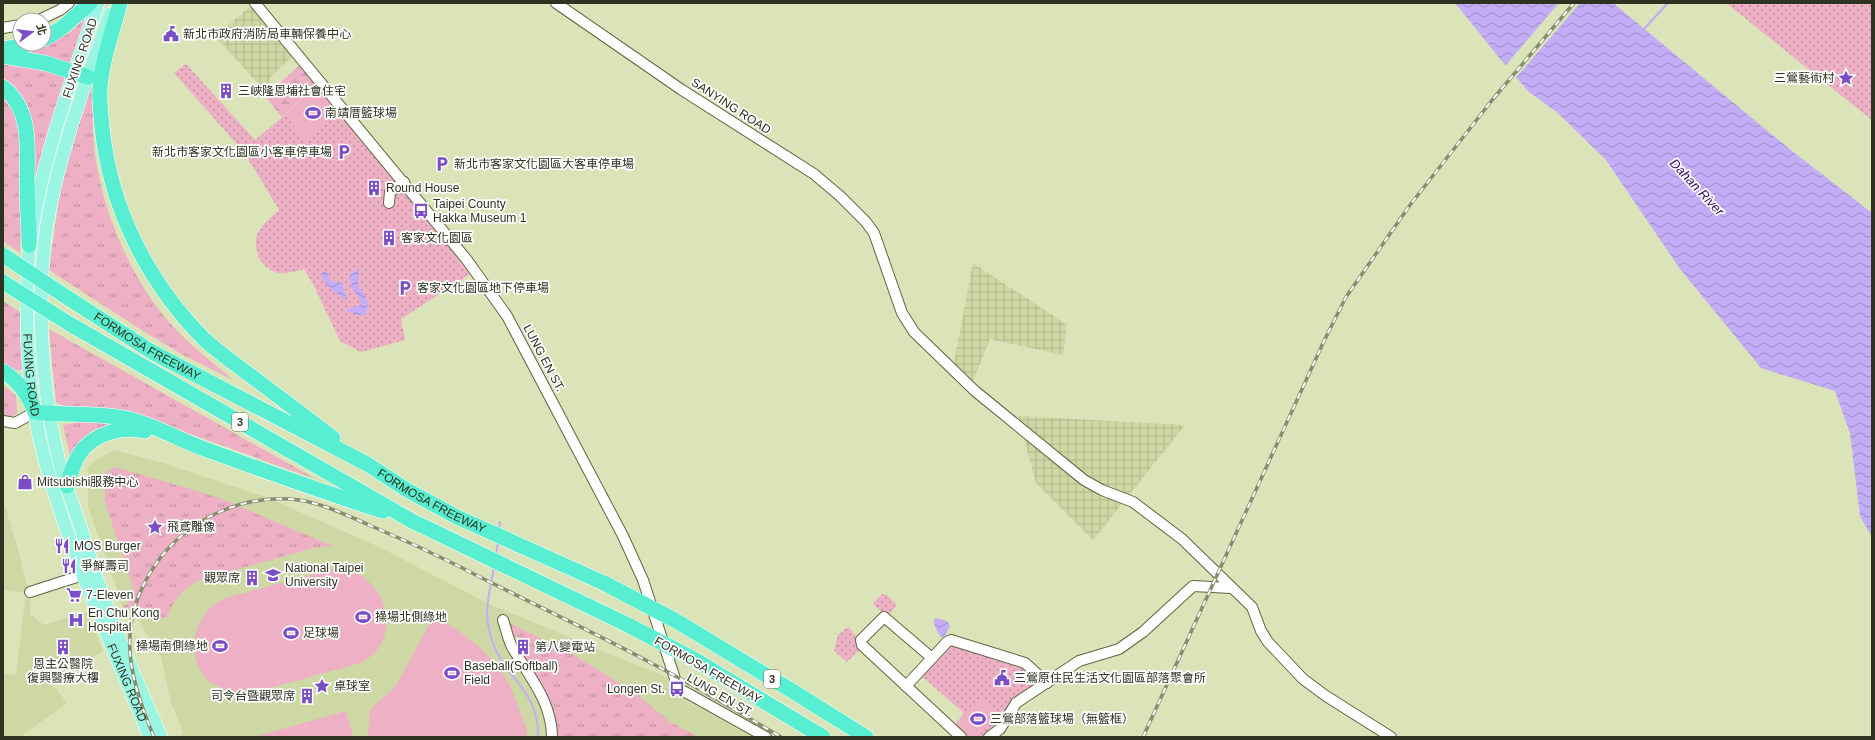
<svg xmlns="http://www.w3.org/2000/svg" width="1875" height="740" viewBox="0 0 1875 740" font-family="Arial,'Noto Sans TC',sans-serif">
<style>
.built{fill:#cdd8a5}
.industrial{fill:url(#industrial-grid)}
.grass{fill:url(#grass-tufts)}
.wetland{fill:url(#wetland-marsh)}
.park{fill:url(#park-dots)}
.garden{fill:#edb0c4}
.water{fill:url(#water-waves)}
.pier{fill:#dae4b8}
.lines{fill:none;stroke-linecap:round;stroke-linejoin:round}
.stream{stroke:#c2adf6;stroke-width:2}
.minor-casing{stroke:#5e663f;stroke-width:12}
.major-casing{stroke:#fff;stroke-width:14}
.highway-casing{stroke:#fff;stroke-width:16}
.minor{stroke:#fff;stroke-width:10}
.major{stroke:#9bf5e3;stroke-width:13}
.highway{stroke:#58eed1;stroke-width:15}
.rail-casing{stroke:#878e6f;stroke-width:3.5}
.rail{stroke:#fff;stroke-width:2;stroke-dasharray:6;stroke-linecap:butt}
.highway-bridge-casing{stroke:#fff;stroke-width:16;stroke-linecap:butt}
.highway-bridge{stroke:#58eed1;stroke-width:15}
.labels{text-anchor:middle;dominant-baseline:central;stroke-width:3.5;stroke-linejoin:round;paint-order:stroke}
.shield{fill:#fff;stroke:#6d7064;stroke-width:1}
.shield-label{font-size:11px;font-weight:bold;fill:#2e3221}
.poi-label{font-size:12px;fill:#2e3221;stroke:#fff;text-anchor:start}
.street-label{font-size:12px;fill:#2e3221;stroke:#fff}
.water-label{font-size:13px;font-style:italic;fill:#350f63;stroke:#fff}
</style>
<defs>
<pattern id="industrial-grid" width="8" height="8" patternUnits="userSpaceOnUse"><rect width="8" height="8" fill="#cdd8a5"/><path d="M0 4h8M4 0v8" fill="none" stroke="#b0ba8e"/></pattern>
<pattern id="grass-tufts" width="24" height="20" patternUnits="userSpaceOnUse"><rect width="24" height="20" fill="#edb0c4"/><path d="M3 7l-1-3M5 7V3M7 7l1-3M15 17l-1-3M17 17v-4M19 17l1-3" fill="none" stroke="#c0909f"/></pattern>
<pattern id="wetland-marsh" width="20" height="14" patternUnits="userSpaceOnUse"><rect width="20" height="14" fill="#edb0c4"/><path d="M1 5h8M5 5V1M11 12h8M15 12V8" fill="none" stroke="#c0909f"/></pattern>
<pattern id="park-dots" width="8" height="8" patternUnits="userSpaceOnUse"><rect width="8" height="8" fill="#edb0c4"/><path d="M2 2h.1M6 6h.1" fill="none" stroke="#c0909f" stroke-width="1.8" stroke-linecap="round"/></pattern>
<pattern id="water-waves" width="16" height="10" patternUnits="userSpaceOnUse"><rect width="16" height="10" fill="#c2adf6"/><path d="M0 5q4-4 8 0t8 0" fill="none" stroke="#9e8dc7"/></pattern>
</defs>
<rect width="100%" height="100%" fill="#dae4b8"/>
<!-- built -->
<g class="built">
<path d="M114,450L163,463L268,498L379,547L489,604L673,680L677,696L754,737H179L183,732L174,708L172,707L161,657L136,617L124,610L88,507V467L97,459Z"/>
<path d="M3,506H5L18,549L30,599V614L44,625L87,612L103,651L50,681L67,703L20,737H3V674L16,675L26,593L3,590Z"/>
</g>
<!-- industrial -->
<g class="industrial">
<path d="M251,6L292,57L271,76L270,84L264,90L215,36Z"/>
<path d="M973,263L1067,325L1063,355L990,339L973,381L954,363Z"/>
<path d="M1018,416L1185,425L1093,540L1036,483Z"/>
</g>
<!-- grass -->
<g class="grass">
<path d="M86,16L69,67L7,52L41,44Z"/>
<path d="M100,54C97,75 94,96 93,117C91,181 121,261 160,311C180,338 208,358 233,380L183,355L143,331L49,270L61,184Z"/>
<path d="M3,60L67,74L34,185L33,152L6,80L3,79Z"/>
<path d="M3,92L10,100L24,145L20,253L3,241Z"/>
<path d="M3,301L20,312L23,368C16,374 9,366 3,363Z"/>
<path d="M49,329L316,479C255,458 195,434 133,416C107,408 80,416 56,402Z"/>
<path d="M3,385L16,396L17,413L10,417L3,416Z"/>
<path d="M85,421L119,424L71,460L63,425Z"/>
<path d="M115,467L217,497L333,546L313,548L200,580C183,588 173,600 167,618L139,614L122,606L129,604L126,598L128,594L134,591L105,502L104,481L107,472Z"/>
<path d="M503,620L571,653L639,696L670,722L699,737H552V722L519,658L531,648L524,638L508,635Z"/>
</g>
<!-- wetland -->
<path class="wetland" d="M300,65L318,83L282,117L265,96Z"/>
<!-- park -->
<g class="park">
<path d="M1726,3H1872V120Z"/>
<path d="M186,64L255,140L285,115L306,140L341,111L470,274L401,319L405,340L361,352L340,341L313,284L304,269C296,271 287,274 279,273C263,270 254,254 256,238C259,226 271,218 279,210L244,152L174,73Z"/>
<path d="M882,594L887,595L897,605L887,617L873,604Z"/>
<path d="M848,627L859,639L861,648L847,662L834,651L838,635Z"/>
<path d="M947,642L1025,663L1047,683L1016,703L989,737H961L952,728L964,713L918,673Z"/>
</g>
<!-- garden -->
<g class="garden">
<path d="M318,83L341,111L306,141L285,115Z"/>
<path d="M333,569C347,569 363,574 372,585C395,610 391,652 357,664L229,699L227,691C221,688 215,685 210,682C182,657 194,612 225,598Z"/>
<path d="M434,615C462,632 490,652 507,680C515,695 520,713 527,729V737H368L370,710L396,686Z"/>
<path d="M982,698L999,713L978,737H971L957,725Z"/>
<path d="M346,711L353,737H254Z"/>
</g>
<!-- water -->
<g class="water">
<path d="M1455,3H1613L1787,147L1872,213V537L1860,516L1850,433L1835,391L1761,368L1680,269L1606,160L1558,113L1529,92L1501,60Z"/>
<path d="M358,269L359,273L358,287C366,294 373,309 363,316L347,312L346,310L359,306L361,303C358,292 348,289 350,274Z"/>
<path d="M323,272H327L329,274L328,277L332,281L342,283L346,296L344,299L327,286L321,275Z"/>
<path d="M936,618L947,621L950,626L945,636L941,637C937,632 934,626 934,620Z"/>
</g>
<!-- pier -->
<path class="pier" d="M1559,3H1580L1515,79L1504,67Z"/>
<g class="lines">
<!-- stream -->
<g class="stream">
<path d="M1643,30L1668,3"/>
<path d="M499,529L500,522"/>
<path d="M496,555L498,542"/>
<path d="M494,567C492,582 487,598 487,613C487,622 490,634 493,643C505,680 539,688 538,737"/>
</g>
<defs>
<g id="minor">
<path d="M255,3L467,260L507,316L623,536L643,580L678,688L766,737"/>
<path d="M556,3L682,90L814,174L840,196L866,222L874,233L902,313L914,332L975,391L1084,480L1102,490L1133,502L1182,539L1252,607L1261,631L1268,642L1303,679L1326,696L1391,737"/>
<path d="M39,20L60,10L69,3"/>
<path d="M3,28L20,25"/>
<path d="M389,203L390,192L404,182"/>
<path d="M3,421L15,423L35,412"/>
<path d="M30,592L83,575"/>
<path d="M503,620C506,629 508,639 512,647C529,676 552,702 552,737"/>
<path d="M932,658L884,617L861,640L862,645L961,737"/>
<path d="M906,686L947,642L951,640L1025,663L1047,683"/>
<path d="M989,737L1000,729L1016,703L1079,661L1119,649L1143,632L1193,586L1231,588"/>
</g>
<g id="major">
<path id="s1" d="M98,3C71,81 41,161 30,243C27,263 27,284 27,304C26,361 33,421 49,475C75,565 114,651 150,737"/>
<path d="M110,14C86,82 59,152 47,224C36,295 41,387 58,457C64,480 72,503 80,525C88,552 96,578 106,604C122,649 142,693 161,737"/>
</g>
<g id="highway">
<path d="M120,3C113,31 102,59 100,88C99,101 101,114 102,127C110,208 148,283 205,340C219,353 236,364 251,376C278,396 305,417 333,438"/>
<path d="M44,39L62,28L90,3"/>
<path d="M3,49L30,44"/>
<path d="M3,56L45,63L88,77"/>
<path d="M3,87C33,111 27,150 27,184C27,204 29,225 29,245"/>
<path id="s2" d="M68,298L152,352L367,464L407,490L457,517L606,584"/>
<path d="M68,323L412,521L628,625"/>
<path d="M3,371C19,382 28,394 35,412C66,416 98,412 129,419C154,425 178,439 202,448C262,470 322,492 383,511"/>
<path d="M67,486C74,460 81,442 108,433C120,429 132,428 145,431"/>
<path d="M678,622L794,692L866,737"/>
<path d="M697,661L823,737"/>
</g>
</defs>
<!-- minor casing -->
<use href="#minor" class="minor-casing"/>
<!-- major casing -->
<use href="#major" class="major-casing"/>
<!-- highway casing -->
<use href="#highway" class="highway-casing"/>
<!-- minor -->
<use href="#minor" class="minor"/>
<!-- major -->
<use href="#major" class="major"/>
<!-- highway -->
<use href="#highway" class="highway"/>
<defs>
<g id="rail">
<path d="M154,737C127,673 115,621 158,561C188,520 239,496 290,499C318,501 344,514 369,525C404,540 437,555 470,572C531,603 593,632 653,664C697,687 739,712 781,737"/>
<path d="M1143,737L1324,341L1346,297L1410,205L1493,99L1574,3"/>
</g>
</defs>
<!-- rail casing -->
<use href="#rail" class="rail-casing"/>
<!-- rail -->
<use href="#rail" class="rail"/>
<defs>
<g id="highway-bridge">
<path d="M3,255L68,298"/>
<path d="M3,282L68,323"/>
<path d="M606,584L678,622"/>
<path d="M628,625L697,661"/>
</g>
</defs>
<!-- highway-bridge casing -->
<use href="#highway-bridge" class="highway-bridge-casing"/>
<!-- highway-bridge -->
<use href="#highway-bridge" class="highway-bridge"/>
</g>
<!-- icons -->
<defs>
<symbol id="civic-bare" viewBox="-9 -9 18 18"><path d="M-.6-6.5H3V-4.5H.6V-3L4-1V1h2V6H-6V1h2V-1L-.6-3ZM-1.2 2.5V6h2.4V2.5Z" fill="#7c4ec6" stroke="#fff" stroke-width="2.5" paint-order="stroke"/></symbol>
<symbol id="sight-bare" viewBox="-9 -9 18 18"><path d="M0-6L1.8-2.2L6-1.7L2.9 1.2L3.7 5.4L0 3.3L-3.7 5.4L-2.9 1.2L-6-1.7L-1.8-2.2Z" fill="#7c4ec6" stroke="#fff" stroke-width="2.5" paint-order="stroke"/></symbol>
<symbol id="building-bare" viewBox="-9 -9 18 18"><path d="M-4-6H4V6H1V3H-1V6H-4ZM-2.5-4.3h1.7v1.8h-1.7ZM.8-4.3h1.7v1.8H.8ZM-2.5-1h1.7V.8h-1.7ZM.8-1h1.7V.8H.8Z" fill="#7c4ec6" stroke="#fff" stroke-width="2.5" paint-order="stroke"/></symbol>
<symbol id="stadium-bare" viewBox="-9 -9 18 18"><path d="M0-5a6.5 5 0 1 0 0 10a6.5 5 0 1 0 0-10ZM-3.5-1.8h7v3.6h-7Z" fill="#7c4ec6" stroke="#fff" stroke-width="2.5" paint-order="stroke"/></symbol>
<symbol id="parking-bare" viewBox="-9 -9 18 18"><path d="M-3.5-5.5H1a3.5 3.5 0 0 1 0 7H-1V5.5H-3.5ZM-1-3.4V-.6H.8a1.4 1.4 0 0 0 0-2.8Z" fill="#7c4ec6" stroke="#fff" stroke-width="2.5" paint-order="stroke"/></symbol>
<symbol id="bus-bare" viewBox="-9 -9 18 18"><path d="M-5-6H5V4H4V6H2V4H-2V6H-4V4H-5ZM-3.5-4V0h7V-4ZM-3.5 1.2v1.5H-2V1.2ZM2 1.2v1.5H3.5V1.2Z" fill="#7c4ec6" stroke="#fff" stroke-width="2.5" paint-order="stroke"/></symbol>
<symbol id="shop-bare" viewBox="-9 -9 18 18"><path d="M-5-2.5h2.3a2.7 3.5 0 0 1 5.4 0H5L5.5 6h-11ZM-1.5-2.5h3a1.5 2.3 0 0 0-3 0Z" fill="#7c4ec6" stroke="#fff" stroke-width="2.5" paint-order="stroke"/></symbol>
<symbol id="restaurant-bare" viewBox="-9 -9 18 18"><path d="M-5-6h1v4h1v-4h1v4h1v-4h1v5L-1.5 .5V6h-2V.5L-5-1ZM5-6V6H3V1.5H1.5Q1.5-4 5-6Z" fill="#7c4ec6" stroke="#fff" stroke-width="2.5" paint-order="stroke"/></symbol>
<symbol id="university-bare" viewBox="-9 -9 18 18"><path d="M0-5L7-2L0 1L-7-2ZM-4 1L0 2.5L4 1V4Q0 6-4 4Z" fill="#7c4ec6" stroke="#fff" stroke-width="2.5" paint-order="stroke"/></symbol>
<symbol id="supermarket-bare" viewBox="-9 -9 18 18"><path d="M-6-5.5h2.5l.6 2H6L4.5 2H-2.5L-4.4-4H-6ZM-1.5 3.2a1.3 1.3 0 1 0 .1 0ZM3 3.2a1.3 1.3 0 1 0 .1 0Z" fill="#7c4ec6" stroke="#fff" stroke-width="2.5" paint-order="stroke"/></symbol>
<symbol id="hospital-bare" viewBox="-9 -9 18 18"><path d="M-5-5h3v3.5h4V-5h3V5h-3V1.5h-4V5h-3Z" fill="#7c4ec6" stroke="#fff" stroke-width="2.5" paint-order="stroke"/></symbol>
</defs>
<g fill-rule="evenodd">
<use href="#civic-bare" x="160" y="23" width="22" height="22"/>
<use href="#sight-bare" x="1835" y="67" width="22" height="22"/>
<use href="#building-bare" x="215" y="80" width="22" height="22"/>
<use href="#stadium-bare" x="302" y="102" width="22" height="22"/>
<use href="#parking-bare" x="333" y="141" width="22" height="22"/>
<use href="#parking-bare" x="431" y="153" width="22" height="22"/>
<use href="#building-bare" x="363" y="177" width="22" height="22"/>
<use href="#bus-bare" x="410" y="200" width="22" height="22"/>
<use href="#building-bare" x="378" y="227" width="22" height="22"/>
<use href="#parking-bare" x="394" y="277" width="22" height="22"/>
<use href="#shop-bare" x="14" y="471" width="22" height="22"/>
<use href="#sight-bare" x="144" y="516" width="22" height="22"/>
<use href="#restaurant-bare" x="51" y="535" width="22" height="22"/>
<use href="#restaurant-bare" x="58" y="555" width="22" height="22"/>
<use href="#university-bare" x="262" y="564" width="22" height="22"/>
<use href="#building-bare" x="241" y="567" width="22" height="22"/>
<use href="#supermarket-bare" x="63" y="584" width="22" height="22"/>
<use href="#stadium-bare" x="352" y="606" width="22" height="22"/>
<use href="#hospital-bare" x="65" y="609" width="22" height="22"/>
<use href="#stadium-bare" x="280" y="622" width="22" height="22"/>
<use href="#stadium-bare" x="209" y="635" width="22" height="22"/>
<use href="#building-bare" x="52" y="636" width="22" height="22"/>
<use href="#building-bare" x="512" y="636" width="22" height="22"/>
<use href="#stadium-bare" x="441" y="662" width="22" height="22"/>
<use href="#civic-bare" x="991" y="667" width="22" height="22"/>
<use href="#sight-bare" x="311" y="675" width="22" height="22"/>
<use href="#bus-bare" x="666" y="678" width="22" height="22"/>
<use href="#building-bare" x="296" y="685" width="22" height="22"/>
<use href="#stadium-bare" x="967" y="708" width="22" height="22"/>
</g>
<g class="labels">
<!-- shield labels -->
<g class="shield">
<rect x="232" y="413" width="16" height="18" rx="3"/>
<rect x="764" y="670" width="16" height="18" rx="3"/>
</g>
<g class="shield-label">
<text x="240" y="422">3</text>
<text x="772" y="679">3</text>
</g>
<!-- poi labels -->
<g class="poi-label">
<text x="183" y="34">新北市政府消防局車輛保養中心</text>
<text x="1834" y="78" text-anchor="end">三鶯藝術村</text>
<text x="238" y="91">三峽隆恩埔社會住宅</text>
<text x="325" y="113">南靖厝籃球場</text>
<text x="332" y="152" text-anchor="end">新北市客家文化園區小客車停車場</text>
<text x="454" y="164">新北市客家文化園區大客車停車場</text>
<text x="386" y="188">Round House</text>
<text x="433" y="204">Taipei County<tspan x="433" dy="14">Hakka Museum 1</tspan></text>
<text x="401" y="238">客家文化園區</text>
<text x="417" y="288">客家文化園區地下停車場</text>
<text x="37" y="482">Mitsubishi服務中心</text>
<text x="167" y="527">飛鳶雕像</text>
<text x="74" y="546">MOS Burger</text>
<text x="81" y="566">爭鮮壽司</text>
<text x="285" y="568">National Taipei<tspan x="285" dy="14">University</tspan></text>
<text x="240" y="578" text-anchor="end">觀眾席</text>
<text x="86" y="595">7-Eleven</text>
<text x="88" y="613">En Chu Kong<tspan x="88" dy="14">Hospital</tspan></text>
<text x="375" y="617">操場北側綠地</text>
<text x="303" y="633">足球場</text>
<text x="208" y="646" text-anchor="end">操場南側綠地</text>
<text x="535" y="647">第八變電站</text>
<text x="63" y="664" text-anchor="middle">恩主公醫院<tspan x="63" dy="14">復興醫療大樓</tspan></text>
<text x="464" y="666">Baseball(Softball)<tspan x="464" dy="14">Field</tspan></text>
<text x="1014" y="678">三鶯原住民生活文化園區部落聚會所</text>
<text x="334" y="686">桌球室</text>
<text x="665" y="689" text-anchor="end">Longen St.</text>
<text x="295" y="696" text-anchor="end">司令台暨觀眾席</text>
<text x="990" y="719">三鶯部落籃球場（無籃框）</text>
</g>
<!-- street labels -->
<g class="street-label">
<text transform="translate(80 58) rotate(-71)">FUXING ROAD</text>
<text transform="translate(731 106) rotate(33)">SANYING ROAD</text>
<text stroke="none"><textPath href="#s2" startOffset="93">FORMOSA FREEWAY</textPath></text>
<text transform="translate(544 358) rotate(62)">LUNG EN ST.</text>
<text stroke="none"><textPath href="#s1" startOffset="382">FUXING ROAD</textPath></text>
<text stroke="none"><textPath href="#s2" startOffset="417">FORMOSA FREEWAY</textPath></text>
<text transform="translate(708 670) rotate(30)">FORMOSA FREEWAY</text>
<text stroke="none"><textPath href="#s1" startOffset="706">FUXING ROAD</textPath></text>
<text transform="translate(720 695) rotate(30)">LUNG EN ST.</text>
</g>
<!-- water labels -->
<g class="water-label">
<text transform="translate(1697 187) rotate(47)">Dahan River</text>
</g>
</g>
<!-- border -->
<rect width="1875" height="740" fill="none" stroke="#2e3221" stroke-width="8"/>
<!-- north arrow -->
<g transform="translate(32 32) rotate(75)"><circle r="19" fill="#ffffff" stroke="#abada6"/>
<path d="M0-3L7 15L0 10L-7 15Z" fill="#7c4ec6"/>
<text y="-6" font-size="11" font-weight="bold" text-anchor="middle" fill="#2e3221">北</text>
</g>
</svg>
